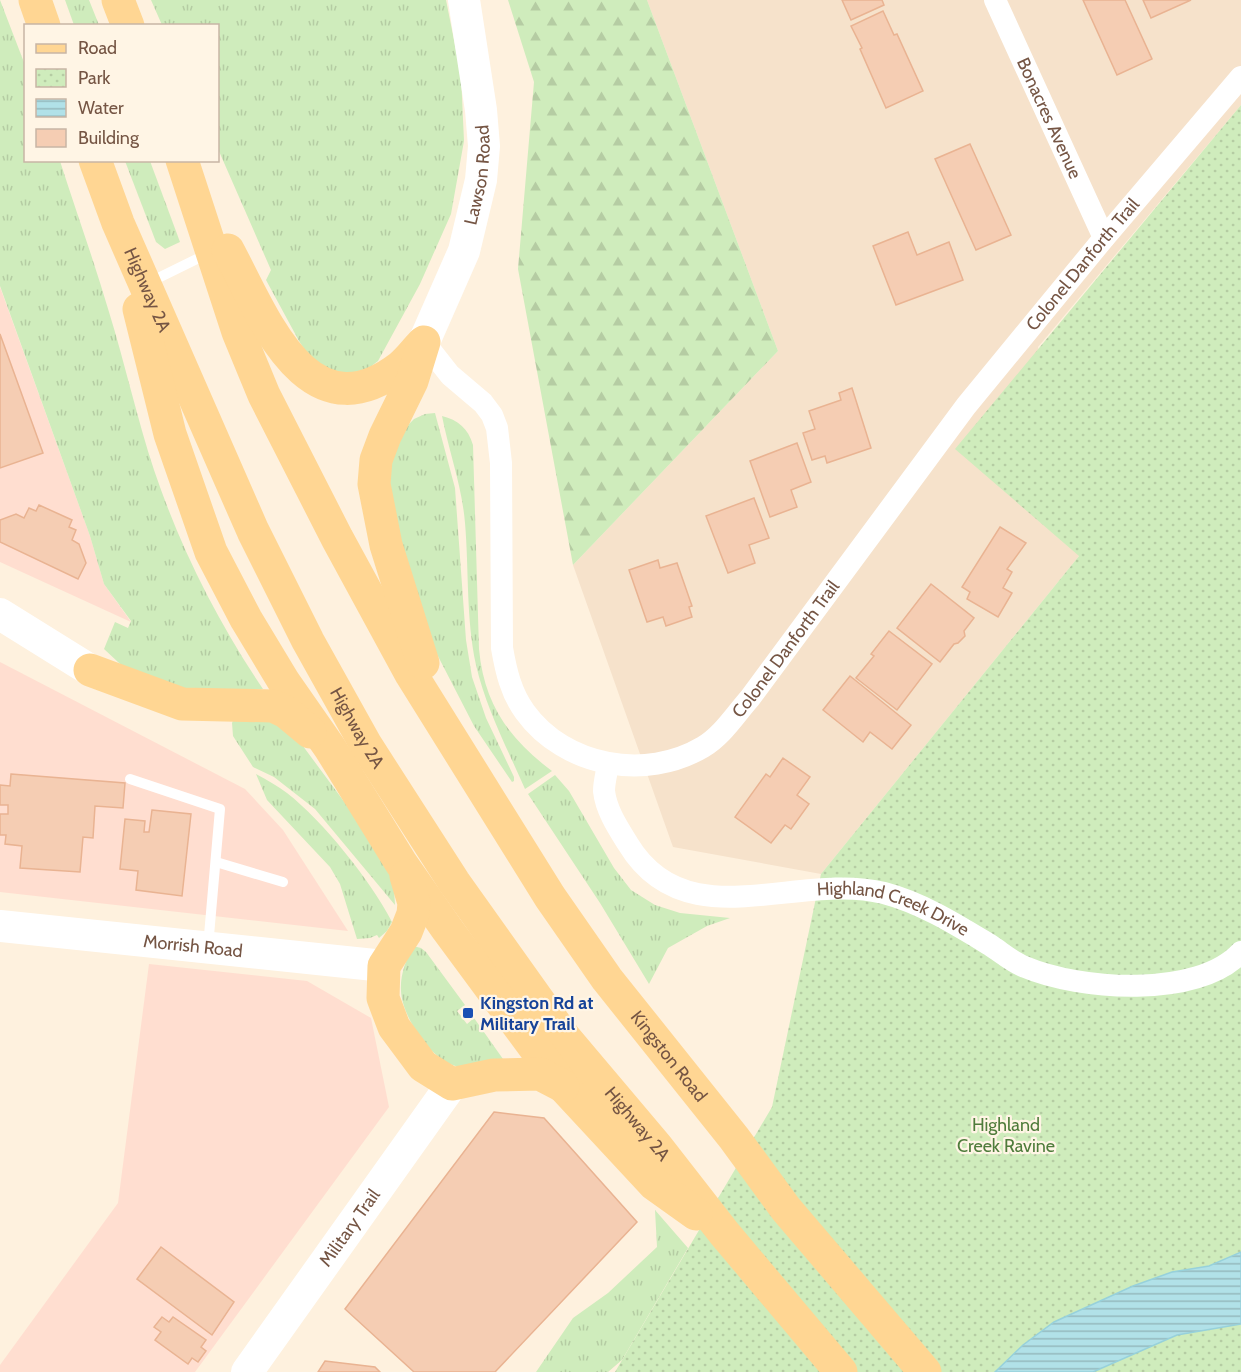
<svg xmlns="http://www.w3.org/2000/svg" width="1241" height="1372" viewBox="0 0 1241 1372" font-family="Cabin,sans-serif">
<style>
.residential{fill:#f6e2cb}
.commercial{fill:#ffded0}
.grass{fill:url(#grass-tufts)}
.forest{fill:url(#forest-firs)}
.park{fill:url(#park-dots)}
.water{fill:url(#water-rules);stroke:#97d1db;stroke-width:1.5}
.building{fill:#f5cdb3;stroke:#e9b392;stroke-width:1.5}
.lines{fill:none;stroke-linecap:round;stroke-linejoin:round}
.lane{stroke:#fff;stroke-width:10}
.street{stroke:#fff;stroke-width:22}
.secondary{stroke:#fff;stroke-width:32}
.primary{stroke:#ffd693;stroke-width:33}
.transit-dot{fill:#1a4fb4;stroke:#fff5e5;stroke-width:2}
.labels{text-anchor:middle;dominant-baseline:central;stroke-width:4.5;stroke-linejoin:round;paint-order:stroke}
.street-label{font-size:18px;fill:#755544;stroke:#fff5e5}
.transit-label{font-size:18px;font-weight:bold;fill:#164399;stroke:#fff5e5;text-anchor:start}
.park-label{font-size:18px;fill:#4f7c3b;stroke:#fff5e5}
</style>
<defs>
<pattern id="grass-tufts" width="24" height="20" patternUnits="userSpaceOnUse" patternTransform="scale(1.5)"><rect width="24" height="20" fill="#cfecbc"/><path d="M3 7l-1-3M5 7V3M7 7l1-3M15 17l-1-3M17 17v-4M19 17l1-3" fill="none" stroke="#b5cca3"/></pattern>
<pattern id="forest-firs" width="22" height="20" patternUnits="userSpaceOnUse" patternTransform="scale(1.5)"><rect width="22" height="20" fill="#cfecbc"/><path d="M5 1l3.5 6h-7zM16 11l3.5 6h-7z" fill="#b5cca3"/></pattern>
<pattern id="park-dots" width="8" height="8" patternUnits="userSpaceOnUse" patternTransform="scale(1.5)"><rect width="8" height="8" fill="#cfecbc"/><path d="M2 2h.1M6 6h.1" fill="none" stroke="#b5cca3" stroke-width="1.8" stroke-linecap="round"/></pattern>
<pattern id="water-rules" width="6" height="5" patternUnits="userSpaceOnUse" patternTransform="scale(1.5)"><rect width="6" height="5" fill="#b1e1e8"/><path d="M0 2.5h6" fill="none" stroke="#95b9be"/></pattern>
</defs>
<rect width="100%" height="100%" fill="#fef1de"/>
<!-- residential -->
<path class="residential" d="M647,0H1241V105L1038,347L1079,556L821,874L673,847L573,565L778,351Z"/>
<!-- commercial -->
<g class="commercial">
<path d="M0,287L90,536L104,584L131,622L0,562Z"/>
<path d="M0,662L245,789L283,830L348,931L0,892Z"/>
<path d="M149,964L307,981L371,1018L389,1107L195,1372H0V1365L118,1203Z"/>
</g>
<!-- grass -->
<g class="grass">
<path d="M0,0L25,65L26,160L60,161C76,211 94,261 109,312C125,364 137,418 154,470C180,547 217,621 263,689L199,693L133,676L104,649L115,622L128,628L131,621L104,584L90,536L0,286Z"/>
<path d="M65,0H89L99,25H74Z"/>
<path d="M151,0H446L461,75L464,141L451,214L420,284L378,361L369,368L345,375L314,364L299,341L266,280L271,270L218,149V26L162,25Z"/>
<path d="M125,161H150L180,242L165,249L156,242Z"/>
<path d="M435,413L455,488L466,640L472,677L486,718L514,777V781L512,782L474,726L425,631L390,507L389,465L404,429L414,419L425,414Z"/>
<path d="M442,416C458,420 468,428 473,445L479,649C484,704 509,739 552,771L525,789C507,748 486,708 476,665C466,619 469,570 465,523C462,486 449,452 442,416Z"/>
<path d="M235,716L272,719L300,742L385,857L394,889L395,905L315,809L274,777L253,767L233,736L232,723Z"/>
<path d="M256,774C267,780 278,786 287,793C323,821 371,881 392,922L387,931L379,938L377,935L370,938L357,939L340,884L330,867L267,800Z"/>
<path d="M555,775L569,791L614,868L631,890L655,905L680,913L730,918L707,926L668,948L649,984L600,903L528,794Z"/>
<path d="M413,946L421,948L426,952L465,1005L457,1011L467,1024L474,1018L503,1059C490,1061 474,1068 461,1067C433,1065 402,1017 401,991C400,975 406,960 413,946Z"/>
<path d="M655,1210L688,1248L622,1360L608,1372H536L573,1318L608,1293L657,1247Z"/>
</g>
<!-- forest -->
<path class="forest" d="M508,0H647L778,351L573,565L518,269L534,82Z"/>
<!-- park -->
<path class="park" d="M1241,105V1372H615L772,1107L821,874L1079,556L955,449Z"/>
<!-- water -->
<path class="water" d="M1241,1252V1324L1177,1335L1093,1372H995L1023,1345L1054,1322L1133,1286L1172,1272L1209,1266Z"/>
<!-- building -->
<g class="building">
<path d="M842,0H882L884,5L851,20Z"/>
<path d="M1083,0H1125L1152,59L1117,75Z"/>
<path d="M1143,0H1191L1151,18Z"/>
<path d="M883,11L894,35L897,34L923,91L886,108L860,49L862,48L851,26Z"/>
<path d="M970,144L1011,235L976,250L935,159Z"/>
<path d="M908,232L917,255L949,242L963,280L896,305L873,246Z"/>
<path d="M0,334L43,453L0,468Z"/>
<path d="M852,388L871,448L827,463L825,456L812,460L803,433L815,429L809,411L841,400L839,393Z"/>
<path d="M797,443L811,482L791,490L797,507L770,517L750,461Z"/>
<path d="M754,498L769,538L749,545L755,563L728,573L706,516Z"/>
<path d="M39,505L72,520L69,527L76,530L72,540L79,544L86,563L78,579L0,542V520L16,514L24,518L29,508L36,511Z"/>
<path d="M1000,527L1026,543L1007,569L1012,572L1003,588L1012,593L998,617L967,599L970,592L962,587Z"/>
<path d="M658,560L660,568L677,563L692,606L689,607L692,617L666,626L663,617L647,622L629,570Z"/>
<path d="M931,584L974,618L964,631L965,636L958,643L954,644L940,662L897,628Z"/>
<path d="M889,631L932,664L897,710L856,678L874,656L871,654Z"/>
<path d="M850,676L911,725L892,749L870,732L863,742L823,710Z"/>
<path d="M783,758L810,777L797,795L809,804L791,829L785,825L771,843L735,817L766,774L770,777Z"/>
<path d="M11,774L125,783L123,808L95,806L93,838L83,837L80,872L20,868L22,846L5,844L6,835H0V814H8V805H0V785L10,786Z"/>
<path d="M152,810L191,814L182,896L136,890L138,871L120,869L125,819L145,821L144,832H149Z"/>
<path d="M494,1112L544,1118L637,1222L495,1372H414L345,1309Z"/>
<path d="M161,1247L234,1302L212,1335L137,1279Z"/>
<path d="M162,1317L169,1322L173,1317L206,1340L201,1347L206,1351L198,1362L192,1358L188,1364L155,1340L161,1332L154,1327Z"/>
<path d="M325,1361L375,1367L380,1372H318Z"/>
</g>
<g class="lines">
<!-- lane -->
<g class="lane">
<path d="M148,283L209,253"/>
<path d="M130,779L220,809L208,947"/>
<path d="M216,862L283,882"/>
</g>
<!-- street -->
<g class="street">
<path id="s1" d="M995,0L1104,238"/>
<path id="s2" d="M424,342L450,375L483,403L492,415L497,428L501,463L502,648C506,671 511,693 525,712C565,767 646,781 703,747C722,736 735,715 750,698L966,406L1104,238L1241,77"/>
<path id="s3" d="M608,764C607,772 604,782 604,791C606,810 618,828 628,844C686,940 797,871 884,893C922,903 957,925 990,945C1001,952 1012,962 1025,967C1079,990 1198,999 1241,952"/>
</g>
<!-- secondary -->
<g class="secondary">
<path id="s4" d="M424,342L464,251L481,180L484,146L481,110L464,0"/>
<path d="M0,614L90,670"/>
<path id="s5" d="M0,926L384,966"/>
<path id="s6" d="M247,1372L452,1084"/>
</g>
<!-- primary -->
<g class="primary">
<path d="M35,0L44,26"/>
<path d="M118,0L128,26"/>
<path id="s7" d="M95,160L118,223L253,531L308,641L366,745L454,882L565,1038L657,1147L724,1233L841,1372"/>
<path id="s8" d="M182,160L238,332L264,395L337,538L411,674L550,897L607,979L734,1138L786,1209L925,1372"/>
<path d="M228,250C263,315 307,438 400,367C408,361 415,351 422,344"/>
<path d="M139,309L170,434L211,552L246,619L284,682L330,748L401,863L447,929L563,1086L654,1184L696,1214"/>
<path d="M423,663L386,545L374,484L376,460L385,436L412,381L424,342"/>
<path d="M90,670L182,704L273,706L286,712L310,732"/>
<path d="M406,876L414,903L413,914L406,932L384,966L383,998L394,1027L423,1066L452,1084L494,1075L540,1074L563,1086"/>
</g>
</g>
<!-- markers -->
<rect class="transit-dot" x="462" y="1007" width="12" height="12" rx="3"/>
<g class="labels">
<!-- street labels -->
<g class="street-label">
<text stroke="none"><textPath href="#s1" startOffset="130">Bonacres Avenue</textPath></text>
<text stroke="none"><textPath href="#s4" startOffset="177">Lawson Road</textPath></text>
<text stroke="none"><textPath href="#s2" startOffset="1216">Colonel Danforth Trail</textPath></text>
<text stroke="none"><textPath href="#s7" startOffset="140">Highway 2A</textPath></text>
<text stroke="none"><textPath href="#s2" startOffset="730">Colonel Danforth Trail</textPath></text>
<text stroke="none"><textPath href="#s7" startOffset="626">Highway 2A</textPath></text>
<text stroke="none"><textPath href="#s3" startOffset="374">Highland Creek Drive</textPath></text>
<text stroke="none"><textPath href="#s5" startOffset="194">Morrish Road</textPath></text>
<text stroke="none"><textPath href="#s8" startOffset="1026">Kingston Road</textPath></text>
<text stroke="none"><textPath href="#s7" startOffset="1112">Highway 2A</textPath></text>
<text stroke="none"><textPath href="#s6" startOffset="177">Military Trail</textPath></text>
</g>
<!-- transit labels -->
<g class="transit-label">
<text x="480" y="1003">Kingston Rd at<tspan x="480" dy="21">Military Trail</tspan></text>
</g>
<!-- park labels -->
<g class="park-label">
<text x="1006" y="1125">Highland<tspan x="1006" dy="21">Creek Ravine</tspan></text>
</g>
</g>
<!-- legend -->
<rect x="24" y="24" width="195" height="138" fill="#fff5e5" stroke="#c8b5a5" stroke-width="1.5"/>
<rect x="36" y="44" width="30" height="9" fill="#ffd693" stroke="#c8b5a5" stroke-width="1.5"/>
<text x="78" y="54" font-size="18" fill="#755544">Road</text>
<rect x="36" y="69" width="30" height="18" fill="url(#park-dots)" stroke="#c8b5a5" stroke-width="1.5"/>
<text x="78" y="84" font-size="18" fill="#755544">Park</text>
<rect x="36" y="99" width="30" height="18" fill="url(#water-rules)" stroke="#c8b5a5" stroke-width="1.5"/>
<text x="78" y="114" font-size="18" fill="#755544">Water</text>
<rect x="36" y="129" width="30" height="18" fill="#f5cdb3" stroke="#c8b5a5" stroke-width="1.5"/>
<text x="78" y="144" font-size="18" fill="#755544">Building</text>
</svg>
